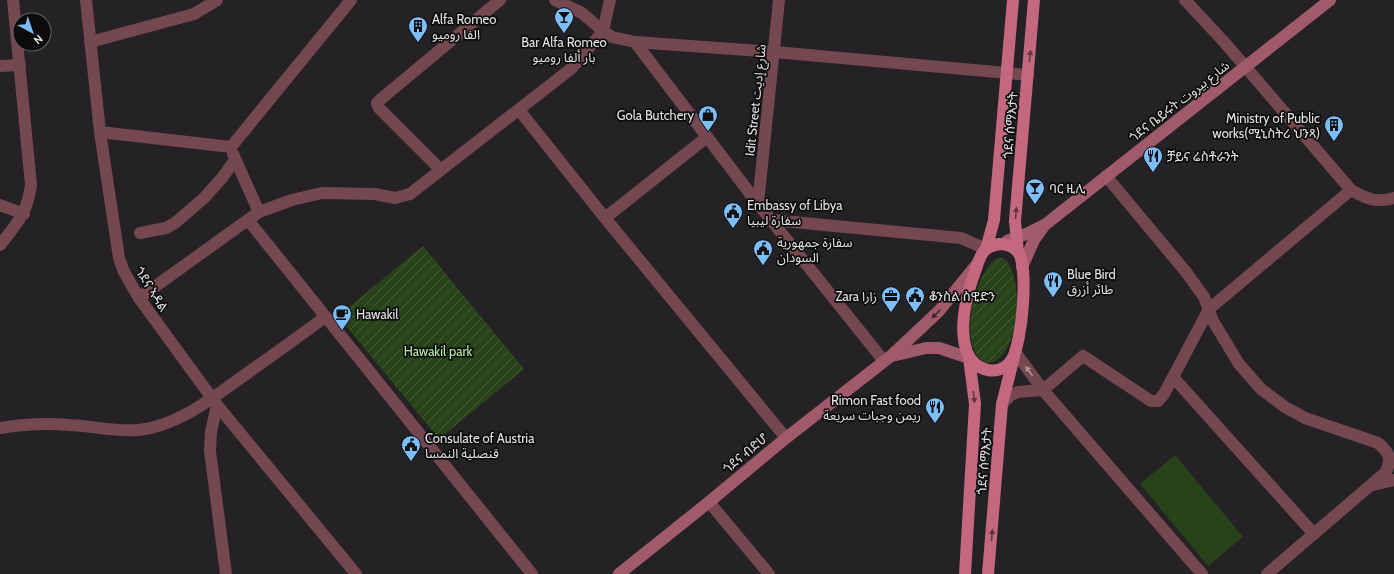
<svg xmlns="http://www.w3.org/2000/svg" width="1394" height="574" viewBox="0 0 1394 574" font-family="Cabin,'Noto Sans Arabic','Noto Sans Ethiopic',sans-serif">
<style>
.garden{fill:url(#garden-furrows)}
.pitch{fill:#28421a}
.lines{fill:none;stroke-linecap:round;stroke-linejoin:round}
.minor{stroke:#744751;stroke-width:12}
.tertiary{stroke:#744751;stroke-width:12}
.secondary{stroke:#a15a6c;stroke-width:12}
.primary{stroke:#c46880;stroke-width:12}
.oneway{fill:#5f3541}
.oneway2{fill:#40272e}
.oneway3{fill:#ac949a}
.labels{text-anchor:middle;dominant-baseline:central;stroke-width:3.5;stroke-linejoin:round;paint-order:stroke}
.poi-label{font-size:13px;fill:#e4e2e4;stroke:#0c0c0d;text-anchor:start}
.street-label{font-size:13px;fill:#e4e2e4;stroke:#0c0c0d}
.park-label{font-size:13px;fill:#b9eba2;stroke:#0c0c0d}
</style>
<defs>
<pattern id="garden-furrows" width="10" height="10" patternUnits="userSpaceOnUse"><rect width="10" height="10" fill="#28421a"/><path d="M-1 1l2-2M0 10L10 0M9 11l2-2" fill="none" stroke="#475d3b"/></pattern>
</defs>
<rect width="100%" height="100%" fill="#242225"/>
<!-- garden -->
<g class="garden">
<path d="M423,246L524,369L439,439L338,316Z"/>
<path d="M997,258C1001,258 1003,258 1006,260C1024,278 1020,355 992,362C990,363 986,363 984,362C957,347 974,272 997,258Z"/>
</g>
<!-- pitch -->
<path class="pitch" d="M1175,455L1243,537L1208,566L1140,484Z"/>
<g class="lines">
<!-- minor -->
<g class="minor">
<path d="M1185,0L1225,43L1351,190C1367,199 1376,203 1394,198"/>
<path d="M90,42L194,14L217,0"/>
<path d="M635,42L758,204L884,361"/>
<path d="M0,66L20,65"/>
<path d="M519,110L605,218L786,438"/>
<path d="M100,132L231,147L351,0"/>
<path d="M233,154L259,212"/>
<path d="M440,169L379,108L377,103L381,99L500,0"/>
<path d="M1106,176L1186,272L1204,297L1213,321L1239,364L1261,389L1285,407L1305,418L1378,443C1389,452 1392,458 1386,472L1267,574"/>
<path d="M758,204L779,0"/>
<path d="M0,205L24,214"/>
<path d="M605,218L707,137"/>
<path d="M248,220L532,574"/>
<path d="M772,220L961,238L986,249"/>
<path d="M140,233L166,228L175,223L204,198L222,178L235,160"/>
<path d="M0,245C17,223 27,214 31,185L13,0"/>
<path d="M139,298L259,212L292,200L322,193L375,194L395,198L410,194L572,68L603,31L610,0"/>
<path d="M1016,353L1043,390L1202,574"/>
<path d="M1173,377L1314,534"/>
<path d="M1002,404L1011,395L1018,392L1043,390L1083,356L1151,401H1158L1164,394L1209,309L1351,190"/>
<path d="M217,405L356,574"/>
<path d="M0,428C23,424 46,423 70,425C93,426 115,432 139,430C181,425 216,395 249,372C274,354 300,336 325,317"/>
<path d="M1373,485L1394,480"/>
<path d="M709,502L769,574"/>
</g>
<!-- tertiary -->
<g class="tertiary">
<path d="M86,0L100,132L119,258L124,272L139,298L217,405L211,432L210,451L226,574"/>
<path d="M555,0L582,13L603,31L612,37L635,42L775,52L1028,75"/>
</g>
<!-- secondary -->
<g class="secondary">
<path d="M1007,241L1026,234L1046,224L1330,0"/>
<path d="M1022,267L1034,240L1044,226"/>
<path d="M892,356L926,348H939L969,358"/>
<path d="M619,574L709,502L786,438L891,356L939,311L977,264"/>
</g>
<!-- primary -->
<g class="primary">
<path d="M999,244C1006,244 1013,246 1018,252C1029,267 1022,343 1012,359C1001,378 974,372 967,352C958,327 967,293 976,269C978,262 980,255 985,250C989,246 994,245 999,244Z"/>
<path d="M986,249L994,220L1013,0"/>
<path d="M1018,252L1015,221L1034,0"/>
<path d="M965,574L975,404L969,358"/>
<path d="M988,574L1002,404L1014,357"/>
</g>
</g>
<!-- one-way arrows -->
<defs><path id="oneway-solid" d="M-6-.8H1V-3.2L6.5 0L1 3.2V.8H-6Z"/></defs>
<g class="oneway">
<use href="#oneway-solid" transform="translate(1030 56) rotate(-85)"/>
<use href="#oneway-solid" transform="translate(1016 213) rotate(-85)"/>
<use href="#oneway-solid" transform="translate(974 397) rotate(83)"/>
<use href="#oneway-solid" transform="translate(992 535) rotate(-85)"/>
</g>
<use class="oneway2" href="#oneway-solid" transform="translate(936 314) rotate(135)"/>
<use class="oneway3" href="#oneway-solid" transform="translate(1029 371) rotate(-126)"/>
<!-- icons -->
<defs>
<symbol id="bar-pin" viewBox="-11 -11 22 30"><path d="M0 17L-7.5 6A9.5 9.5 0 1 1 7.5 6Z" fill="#7cbef9" stroke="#0c0c0d"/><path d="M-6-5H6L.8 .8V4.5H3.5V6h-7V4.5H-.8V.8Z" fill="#111"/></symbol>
<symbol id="building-pin" viewBox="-11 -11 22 30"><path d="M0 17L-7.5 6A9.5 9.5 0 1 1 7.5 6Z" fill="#7cbef9" stroke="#0c0c0d"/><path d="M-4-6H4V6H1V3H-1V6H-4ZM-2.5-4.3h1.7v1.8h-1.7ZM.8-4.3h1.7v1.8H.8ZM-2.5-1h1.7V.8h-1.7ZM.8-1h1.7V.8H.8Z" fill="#111"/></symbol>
<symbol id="shop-pin" viewBox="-11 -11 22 30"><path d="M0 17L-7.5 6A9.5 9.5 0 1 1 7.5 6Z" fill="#7cbef9" stroke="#0c0c0d"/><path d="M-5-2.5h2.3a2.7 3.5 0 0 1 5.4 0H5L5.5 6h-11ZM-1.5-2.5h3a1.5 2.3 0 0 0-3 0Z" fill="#111"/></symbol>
<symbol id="restaurant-pin" viewBox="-11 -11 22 30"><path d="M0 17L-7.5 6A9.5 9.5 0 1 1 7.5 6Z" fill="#7cbef9" stroke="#0c0c0d"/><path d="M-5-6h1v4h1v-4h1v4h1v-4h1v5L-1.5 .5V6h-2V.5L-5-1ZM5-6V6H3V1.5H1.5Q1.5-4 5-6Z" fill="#111"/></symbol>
<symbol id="civic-pin" viewBox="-11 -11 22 30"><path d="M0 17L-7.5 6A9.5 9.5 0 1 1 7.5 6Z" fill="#7cbef9" stroke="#0c0c0d"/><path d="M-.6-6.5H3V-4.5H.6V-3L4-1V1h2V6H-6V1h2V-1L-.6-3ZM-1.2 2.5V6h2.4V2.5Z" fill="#111"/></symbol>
<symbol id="office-pin" viewBox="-11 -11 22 30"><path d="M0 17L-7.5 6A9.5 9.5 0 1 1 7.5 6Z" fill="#7cbef9" stroke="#0c0c0d"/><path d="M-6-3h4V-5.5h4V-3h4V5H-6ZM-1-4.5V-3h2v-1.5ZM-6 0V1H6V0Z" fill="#111"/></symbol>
<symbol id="cafe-pin" viewBox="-11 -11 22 30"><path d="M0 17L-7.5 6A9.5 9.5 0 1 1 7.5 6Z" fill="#7cbef9" stroke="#0c0c0d"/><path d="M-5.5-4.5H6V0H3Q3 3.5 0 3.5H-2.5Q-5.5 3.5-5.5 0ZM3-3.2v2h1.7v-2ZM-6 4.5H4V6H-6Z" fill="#111"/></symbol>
</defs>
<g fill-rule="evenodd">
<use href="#bar-pin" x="553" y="6" width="22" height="30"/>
<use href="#building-pin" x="407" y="15" width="22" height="30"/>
<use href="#shop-pin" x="697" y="104" width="22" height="30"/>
<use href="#building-pin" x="1323" y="114" width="22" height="30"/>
<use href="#restaurant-pin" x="1142" y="145" width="22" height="30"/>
<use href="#bar-pin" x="1024" y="177" width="22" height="30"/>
<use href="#civic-pin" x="722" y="201" width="22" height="30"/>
<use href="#civic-pin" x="752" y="238" width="22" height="30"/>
<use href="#restaurant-pin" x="1042" y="270" width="22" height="30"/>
<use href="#office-pin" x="880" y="285" width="22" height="30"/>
<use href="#civic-pin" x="904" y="285" width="22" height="30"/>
<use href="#cafe-pin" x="331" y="303" width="22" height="30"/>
<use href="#restaurant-pin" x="924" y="396" width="22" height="30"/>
<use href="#civic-pin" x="400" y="434" width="22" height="30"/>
</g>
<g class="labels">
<!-- poi labels -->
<g class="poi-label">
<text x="432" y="19">Alfa Romeo<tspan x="432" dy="15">الفا روميو</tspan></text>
<text x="564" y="42" text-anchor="middle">Bar Alfa Romeo<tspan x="564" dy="15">بار ألفا روميو</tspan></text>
<text x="694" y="115" text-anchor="end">Gola Butchery</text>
<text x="1320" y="118" text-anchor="end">Ministry of Public<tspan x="1320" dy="15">works(ሚኒስትሪ ህንጻ)</tspan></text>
<text x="1167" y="156">ቻይና ሬስቶራንት</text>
<text x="1049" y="188">ባር ዚሊ</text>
<text x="747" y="205">Embassy of Libya<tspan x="747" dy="15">سفارة ليبيا</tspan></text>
<text x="777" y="242">سفارة جمهورية<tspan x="777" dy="15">السودان</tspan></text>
<text x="1067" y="274">Blue Bird<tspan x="1067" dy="15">طائر أزرق</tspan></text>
<text x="877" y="296" text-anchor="end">Zara زارا</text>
<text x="929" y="296">ቆንስል ስዊድን</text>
<text x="356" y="314">Hawakil</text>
<text x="921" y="400" text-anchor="end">Rimon Fast food<tspan x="921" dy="15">ريمن وجبات سريعة</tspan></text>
<text x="425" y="438">Consulate of Austria<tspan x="425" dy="15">قنصلية النمسا</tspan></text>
</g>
<!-- street labels -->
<g class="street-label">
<text transform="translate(755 100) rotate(-84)">Idit Street شارع إديت</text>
<text transform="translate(1179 101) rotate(-38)">ጎደና ቤይሩት شارع بيروت</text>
<text transform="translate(1010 125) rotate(-85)">ጎደና ሰማእታት</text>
<text transform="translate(152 289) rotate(58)">ጎደና ኣዳል</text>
<text transform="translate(745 453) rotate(-40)">ጎደና ብድሆ</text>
<text transform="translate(984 461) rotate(-85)">ጎደና ሰማእታት</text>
</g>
<!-- park labels -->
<g class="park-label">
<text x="438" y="351">Hawakil park</text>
</g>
</g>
<!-- north arrow -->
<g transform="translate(32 32) rotate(140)"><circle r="19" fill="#0c0c0d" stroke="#626263"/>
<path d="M0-3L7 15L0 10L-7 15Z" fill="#7cbef9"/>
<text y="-6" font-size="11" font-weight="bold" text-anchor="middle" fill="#e4e2e4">N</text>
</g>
</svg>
